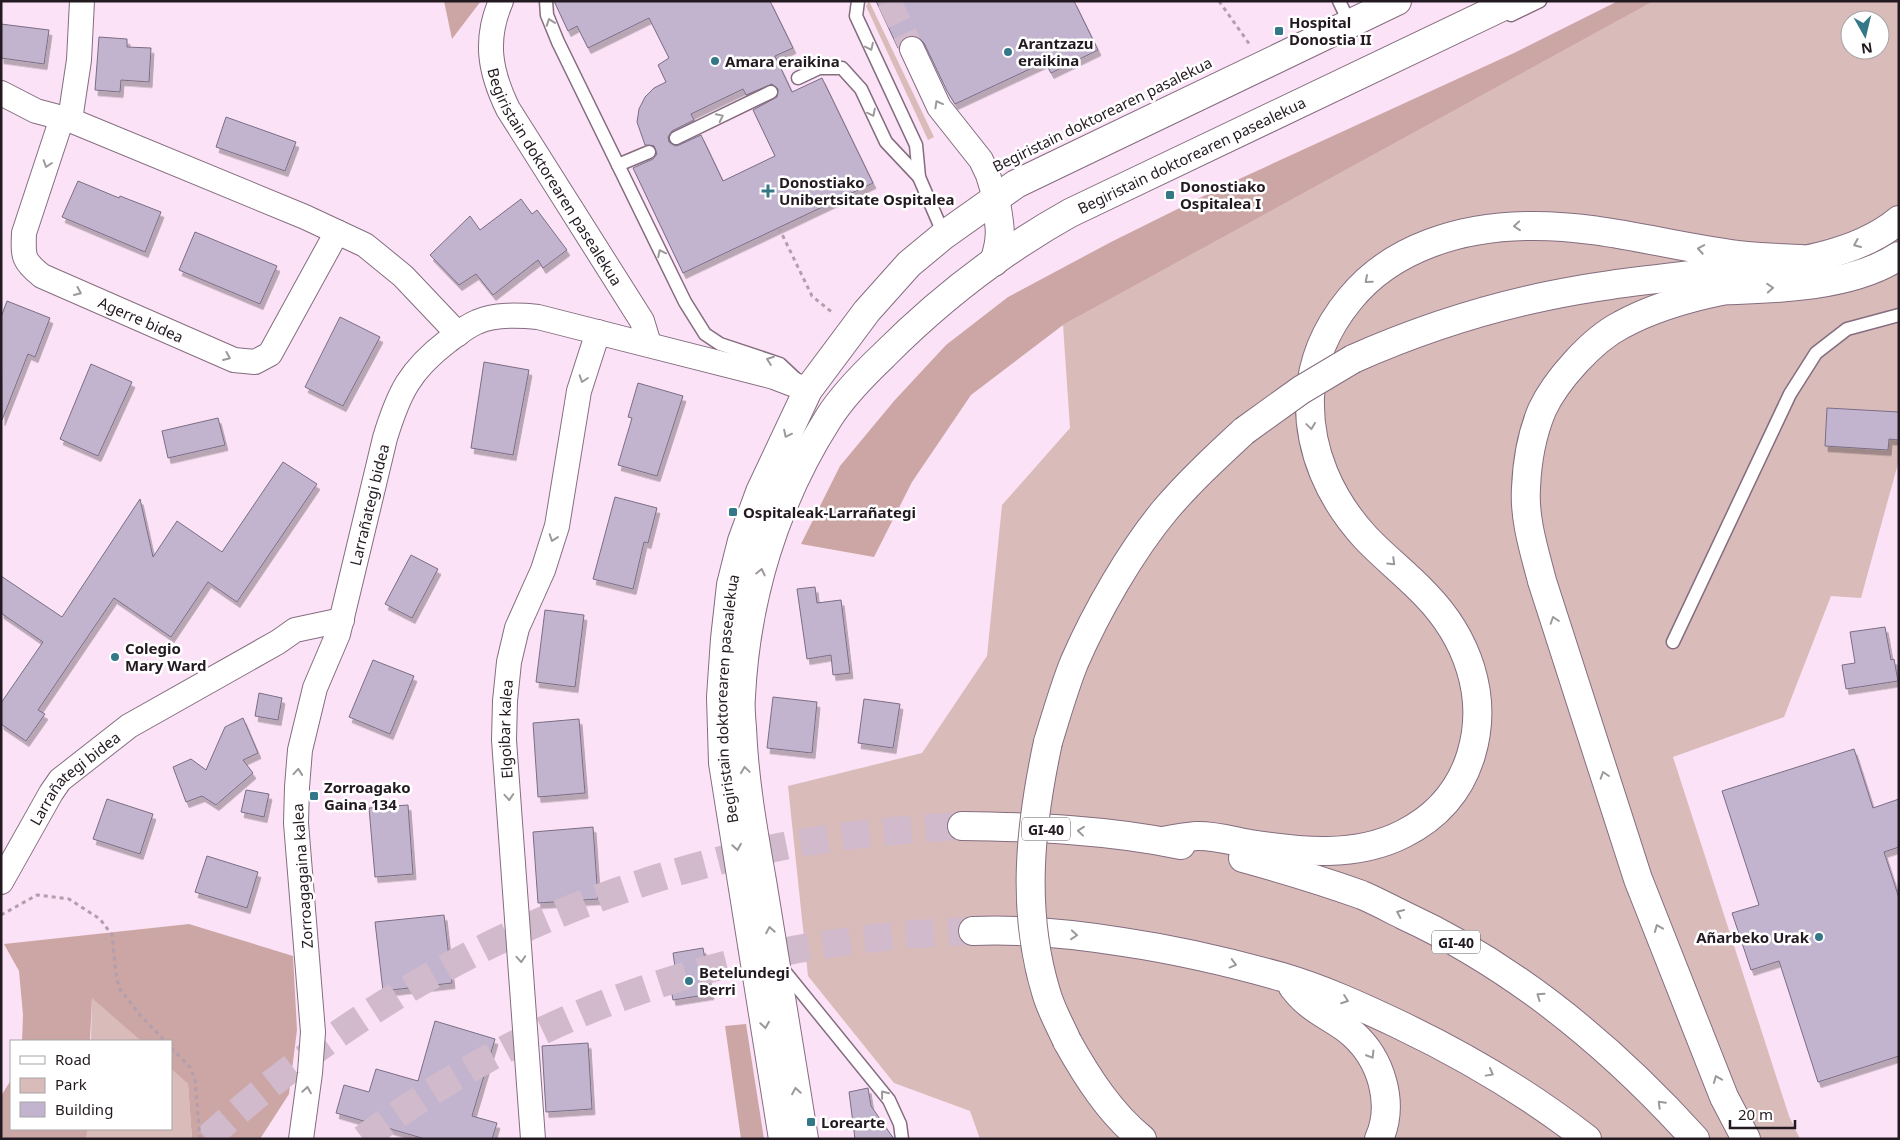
<svg xmlns="http://www.w3.org/2000/svg" width="1900" height="1140" viewBox="0 0 1900 1140" font-family="'Noto Sans',sans-serif">
<style>
.green{fill:#d9bbb9;fill-rule:evenodd}
.forest{fill:#cca6a5}
.building{fill:#c2b4ce;stroke:#7a6d85;fill-rule:evenodd;filter:url(#shadow)}
.lines{fill:none;stroke-linecap:round;stroke-linejoin:round}
.street-tunnel{stroke:#d1bacb;stroke-width:24;stroke-dasharray:24 12;stroke-linecap:butt}
.highway-tunnel{stroke:#d1bacb;stroke-width:28;stroke-dasharray:28 14;stroke-linecap:butt}
.lane-casing{stroke:#846d7f;stroke-width:15}
.street-casing{stroke:#846d7f;stroke-width:26}
.secondary-casing{stroke:#846d7f;stroke-width:30}
.highway-casing{stroke:#846d7f;stroke-width:30}
.path{stroke:#b29ead;stroke-width:3;stroke-dasharray:4 4;stroke-linecap:butt}
.lane{stroke:#fff;stroke-width:12}
.street{stroke:#fff;stroke-width:24}
.secondary{stroke:#fff;stroke-width:28}
.highway{stroke:#fff;stroke-width:28}
.highway-bridge-casing{stroke:#846d7f;stroke-width:30;stroke-linecap:butt}
.highway-bridge{stroke:#fff;stroke-width:28}
.oneway{stroke:#9c989b}
.poi-dot{fill:#347887;stroke:#fff;stroke-width:2}
.labels{text-anchor:middle;dominant-baseline:central;stroke-width:5;stroke-linejoin:round;paint-order:stroke}
.shield{fill:#fff;stroke:#655f64;stroke-width:1}
.shield-label{font-size:14px;font-weight:bold;fill:#231a21}
.poi-label{font-size:15px;font-weight:bold;fill:#231a21;stroke:#fff;text-anchor:start}
.street-label{font-size:15px;fill:#231a21;stroke:#fff}
</style>
<defs>
<filter id="shadow"><feDropShadow dx="3" dy="5.5" stdDeviation="0" flood-color="#0004"/></filter>
</defs>
<rect width="100%" height="100%" fill="#fce2f6"/>
<!-- green -->
<g class="green">
<path d="M869,1L934,137L928,140L866,6Z"/>
<path d="M1654,1H1899V460L1861,598L1831,596L1784,717L1673,757L1789,1116L1800,1139H980L970,1111L894,1083L808,976L788,786L922,753L987,656L1002,505L1070,428L1063,325ZM1850,20H1880V50H1850Z"/>
<path d="M92,997L141,1041H91Z"/>
<path d="M171,1069L188,1084L192,1139H86L88,1129H171Z"/>
</g>
<!-- forest -->
<g class="forest">
<path d="M444,1H481L452,39Z"/>
<path d="M1618,1H1654L1063,325L971,395L912,482L874,557L801,544L840,466L894,401L946,345L1008,297L1111,242L1226,185L1514,53Z"/>
<path d="M189,924L293,956L297,1030L289,1094L260,1139H192L188,1084L171,1069V1041H141L92,998L90,1041H22L23,1015L19,971L4,944Z"/>
<path d="M746,1024L764,1139H741L725,1026Z"/>
<path d="M11,1080V1129H88L86,1139H1V1096Z"/>
</g>
<!-- building -->
<g class="building">
<path d="M554,1H770L793,48L775,56L792,92L822,78L873,183L683,273L633,168L653,159L657,154L654,146L645,145L637,122L639,109L645,97L654,88L666,82L658,65L669,58L649,18L588,48L577,26L568,31ZM772,84L778,89L777,97L753,110L775,156L723,181L701,135L679,145L675,146L669,142L668,137L672,131L694,120L691,114L743,89L746,95Z"/>
<path d="M876,1H1074L1098,50L1051,73L1045,62L955,104L947,91L924,43L919,38L913,35L907,36L901,41L898,48Z"/>
<path d="M1,24L49,30L44,64L1,58Z"/>
<path d="M99,37L127,39V47L151,48L149,82L121,80L120,92L95,90Z"/>
<path d="M226,117L296,142L285,171L216,147Z"/>
<path d="M78,181L119,198L120,196L161,212L145,252L62,217Z"/>
<path d="M521,199L532,214L537,210L567,250L543,268L538,260L493,295L476,274L459,285L430,255L470,216L480,230Z"/>
<path d="M195,232L277,266L260,304L179,270Z"/>
<path d="M7,301L50,318L35,357L28,354L2,420L1,317Z"/>
<path d="M340,317L380,337L343,406L305,387Z"/>
<path d="M484,362L529,370L513,455L471,448Z"/>
<path d="M91,364L132,382L98,456L60,439Z"/>
<path d="M638,383L683,396L657,476L618,465L632,418L628,417Z"/>
<path d="M1827,408L1899,412V440L1889,439L1888,450L1825,446Z"/>
<path d="M218,418L225,445L168,458L162,431Z"/>
<path d="M283,462L317,484L237,602L208,582L171,637L114,598L38,710L45,714L26,741L1,724V703L43,642L1,613V576L62,617L140,499L153,557L177,521L222,552Z"/>
<path d="M615,497L657,508L648,543L644,542L633,589L593,579Z"/>
<path d="M411,555L438,569L412,618L385,604Z"/>
<path d="M815,587L817,603L841,600L850,673L833,675L831,655L807,659L797,589Z"/>
<path d="M545,610L584,615L575,687L536,682Z"/>
<path d="M1885,627L1891,660L1894,659L1898,681L1846,689L1842,665L1855,663L1850,632Z"/>
<path d="M373,660L414,676L390,734L349,717Z"/>
<path d="M259,693L282,698L278,720L255,716Z"/>
<path d="M773,697L817,702L812,753L767,748Z"/>
<path d="M864,699L900,704L893,748L858,743Z"/>
<path d="M243,718L258,753L243,760L253,773L216,805L202,796L186,802L173,767L191,759L206,770L225,727Z"/>
<path d="M579,719L585,793L538,797L533,723Z"/>
<path d="M1854,749L1873,808L1899,799V847L1884,852L1899,898V1056L1818,1082L1779,961L1751,970L1732,913L1759,905L1722,791Z"/>
<path d="M246,790L269,794L264,817L241,812Z"/>
<path d="M107,799L153,814L140,854L93,839Z"/>
<path d="M408,805L413,874L375,877L369,808Z"/>
<path d="M593,827L598,899L538,903L533,832Z"/>
<path d="M207,856L258,872L247,908L195,892Z"/>
<path d="M444,915L452,983L383,991L375,922Z"/>
<path d="M703,948L711,994L673,1000L667,968L675,967L673,953Z"/>
<path d="M435,1021L495,1039L472,1116L497,1123L492,1139H425L336,1113L344,1085L369,1092L376,1069L418,1081Z"/>
<path d="M588,1043L592,1109L546,1112L542,1046Z"/>
<path d="M868,1088L871,1106L894,1139H855L849,1092Z"/>
</g>
<g class="lines">
<!-- street-tunnel -->
<path class="street-tunnel" d="M889,1L912,49"/>
<!-- highway-tunnel -->
<g class="highway-tunnel">
<path d="M207,1139C368,991 560,892 774,848C836,835 899,830 962,826"/>
<path d="M363,1139C546,1003 746,938 973,931"/>
</g>
<defs>
<g id="lane">
<path d="M546,1L547,15L558,42L685,302L705,334L720,344L780,364L797,380"/>
<path d="M858,1L856,16L916,145L919,177L944,235"/>
<path d="M1339,1L1350,24"/>
<path d="M1511,15L1540,1"/>
<path d="M798,78L819,68H842L861,89L886,142L919,177"/>
<path d="M676,138L771,92"/>
<path d="M618,165L649,152"/>
<path d="M1673,642L1790,394L1816,353L1847,329L1899,315"/>
<path d="M781,967L889,1100L900,1124L902,1139"/>
</g>
<g id="street">
<path id="s1" d="M501,1C484,40 490,72 508,109L642,321L649,344"/>
<path d="M912,49L939,107L981,160L988,175L995,198"/>
<path d="M1,93L36,111L70,120L305,217L365,245L403,276L458,334"/>
<path id="s2" d="M62,118L24,233C23,257 23,261 42,276L234,360L255,362L270,354L337,232"/>
<path d="M70,120L79,60L82,1"/>
<path id="s3" d="M1,882L51,793L60,780L129,726L278,642L295,630L342,620"/>
<path id="s4" d="M301,1139L310,1073L313,1032L296,823L297,787L300,750L315,688L338,634L385,438C399,392 410,370 448,341C457,334 467,326 477,322C495,314 518,315 538,317L774,377L808,390"/>
<path id="s5" d="M533,1139L504,740L505,701L509,662L517,628L543,570L557,526L579,391L598,332"/>
</g>
<g id="secondary">
<path d="M994,262C1003,236 1000,225 995,198"/>
<path id="s6" d="M783,1139L723,763L721,697L725,639L731,585L742,541L760,492L808,390L867,311L909,264L944,235L1016,184L1397,1"/>
<path id="s7" d="M804,1139C790,1053 776,967 762,881C753,830 744,779 742,728C741,717 740,706 741,696C746,598 775,502 828,419C842,396 864,374 884,355C939,300 1002,251 1070,213L1514,1"/>
</g>
<g id="highway">
<path d="M1703,291C1763,289 1848,290 1899,256"/>
<path d="M1721,291C1687,298 1652,308 1621,325C1592,340 1556,380 1542,410C1532,434 1527,462 1526,488C1524,519 1534,550 1542,581L1638,879L1724,1097L1746,1139"/>
<path d="M1353,359C1416,331 1480,310 1547,296C1602,284 1660,279 1716,272C1775,265 1851,260 1899,220"/>
<path d="M1048,742C1056,716 1064,688 1074,663C1096,612 1131,551 1166,509C1190,481 1217,456 1244,431"/>
<path d="M962,826C1035,827 1109,830 1181,845"/>
<path d="M1163,841C1174,839 1185,837 1196,836C1213,835 1233,841 1250,844C1300,852 1356,858 1403,834C1437,817 1460,791 1471,755C1489,696 1467,637 1425,594C1406,574 1385,558 1366,538C1330,499 1308,450 1310,397C1312,360 1327,327 1350,299C1392,247 1462,227 1526,226C1601,224 1673,248 1747,256C1765,258 1783,258 1801,259"/>
<path d="M1243,858C1283,869 1323,881 1362,895C1376,901 1389,908 1403,915C1516,967 1612,1047 1695,1139"/>
<path d="M973,931C1023,929 1074,934 1123,942C1177,950 1229,962 1282,977C1323,989 1362,1007 1400,1025C1467,1057 1529,1094 1587,1139"/>
<path d="M1293,987C1297,992 1301,997 1306,1001C1320,1014 1339,1021 1353,1034C1381,1059 1395,1103 1379,1139"/>
<path d="M1067,1041C1087,1077 1110,1113 1142,1139"/>
</g>
</defs>
<!-- lane casing -->
<use href="#lane" class="lane-casing"/>
<!-- street casing -->
<use href="#street" class="street-casing"/>
<!-- secondary casing -->
<use href="#secondary" class="secondary-casing"/>
<!-- highway casing -->
<use href="#highway" class="highway-casing"/>
<!-- path -->
<g class="path">
<path d="M1219,1L1250,45"/>
<path d="M779,228L812,296L834,314"/>
<path d="M1,915L37,895L69,899L100,919L112,935L116,974L119,988L140,1015L165,1041"/>
<path d="M171,1048L190,1067L195,1079L200,1139"/>
</g>
<!-- lane -->
<use href="#lane" class="lane"/>
<!-- street -->
<use href="#street" class="street"/>
<!-- secondary -->
<use href="#secondary" class="secondary"/>
<!-- highway -->
<use href="#highway" class="highway"/>
<defs>
<g id="highway-bridge">
<path d="M1244,431L1301,390L1353,359"/>
<path d="M1048,742C1030,826 1021,909 1046,992C1051,1010 1060,1025 1067,1041"/>
</g>
</defs>
<!-- highway-bridge casing -->
<use href="#highway-bridge" class="highway-bridge-casing"/>
<!-- highway-bridge -->
<use href="#highway-bridge" class="highway-bridge"/>
</g>
<!-- one-way arrows -->
<defs><path id="oneway-chevron" d="M-2-3.5L2.5 0L-2 3.5" fill="none" stroke-width="1.6" stroke-linecap="round" stroke-linejoin="round" transform="scale(1.25)"/></defs>
<g class="oneway">
<use href="#oneway-chevron" transform="translate(550 22) rotate(-110)"/>
<use href="#oneway-chevron" transform="translate(870 47) rotate(65)"/>
<use href="#oneway-chevron" transform="translate(938 104) rotate(-119)"/>
<use href="#oneway-chevron" transform="translate(872 113) rotate(64)"/>
<use href="#oneway-chevron" transform="translate(720 117) rotate(-26)"/>
<use href="#oneway-chevron" transform="translate(47 164) rotate(108)"/>
<use href="#oneway-chevron" transform="translate(1517 226) rotate(175)"/>
<use href="#oneway-chevron" transform="translate(1857 244) rotate(157)"/>
<use href="#oneway-chevron" transform="translate(1701 249) rotate(-170)"/>
<use href="#oneway-chevron" transform="translate(661 253) rotate(-116)"/>
<use href="#oneway-chevron" transform="translate(1368 280) rotate(139)"/>
<use href="#oneway-chevron" transform="translate(1770 288) rotate(-4)"/>
<use href="#oneway-chevron" transform="translate(78 292) rotate(24)"/>
<use href="#oneway-chevron" transform="translate(227 357) rotate(23)"/>
<use href="#oneway-chevron" transform="translate(770 360) rotate(-160)"/>
<use href="#oneway-chevron" transform="translate(583 379) rotate(108)"/>
<use href="#oneway-chevron" transform="translate(1311 426) rotate(82)"/>
<use href="#oneway-chevron" transform="translate(787 434) rotate(116)"/>
<use href="#oneway-chevron" transform="translate(553 538) rotate(109)"/>
<use href="#oneway-chevron" transform="translate(1392 562) rotate(44)"/>
<use href="#oneway-chevron" transform="translate(761 572) rotate(-77)"/>
<use href="#oneway-chevron" transform="translate(1554 620) rotate(-108)"/>
<use href="#oneway-chevron" transform="translate(745 770) rotate(-98)"/>
<use href="#oneway-chevron" transform="translate(298 772) rotate(-85)"/>
<use href="#oneway-chevron" transform="translate(1604 775) rotate(-108)"/>
<use href="#oneway-chevron" transform="translate(509 797) rotate(86)"/>
<use href="#oneway-chevron" transform="translate(1081 831) rotate(-174)"/>
<use href="#oneway-chevron" transform="translate(737 847) rotate(81)"/>
<use href="#oneway-chevron" transform="translate(1400 913) rotate(-155)"/>
<use href="#oneway-chevron" transform="translate(1658 928) rotate(-112)"/>
<use href="#oneway-chevron" transform="translate(770 930) rotate(-100)"/>
<use href="#oneway-chevron" transform="translate(1074 935) rotate(5)"/>
<use href="#oneway-chevron" transform="translate(521 959) rotate(86)"/>
<use href="#oneway-chevron" transform="translate(1233 964) rotate(15)"/>
<use href="#oneway-chevron" transform="translate(1540 996) rotate(-145)"/>
<use href="#oneway-chevron" transform="translate(1345 1000) rotate(20)"/>
<use href="#oneway-chevron" transform="translate(765 1025) rotate(81)"/>
<use href="#oneway-chevron" transform="translate(1371 1055) rotate(58)"/>
<use href="#oneway-chevron" transform="translate(1490 1073) rotate(29)"/>
<use href="#oneway-chevron" transform="translate(1717 1079) rotate(-112)"/>
<use href="#oneway-chevron" transform="translate(307 1090) rotate(-81)"/>
<use href="#oneway-chevron" transform="translate(796 1091) rotate(-99)"/>
<use href="#oneway-chevron" transform="translate(884 1094) rotate(-128)"/>
<use href="#oneway-chevron" transform="translate(1661 1104) rotate(-135)"/>
</g>
<!-- markers -->
<g class="poi-dot">
<rect x="1274" y="26" width="10" height="10" rx="2.5"/>
<circle cx="1008" cy="52" r="5"/>
<circle cx="715" cy="61" r="5"/>
<path d="M765.5 183.5h5v5h5v5h-5v5h-5v-5h-5v-5h5z"/>
<rect x="1165" y="190" width="10" height="10" rx="2.5"/>
<rect x="728" y="507" width="10" height="10" rx="2.5"/>
<circle cx="115" cy="657" r="5"/>
<rect x="309" y="791" width="10" height="10" rx="2.5"/>
<circle cx="1819" cy="937" r="5"/>
<circle cx="689" cy="981" r="5"/>
<rect x="806" y="1117" width="10" height="10" rx="2.5"/>
</g>
<g class="labels">
<!-- shield labels -->
<g class="shield">
<rect x="1022" y="817.5" width="48" height="23" rx="4"/>
<rect x="1432" y="930.5" width="48" height="23" rx="4"/>
</g>
<g class="shield-label">
<text x="1046" y="829">GI-40</text>
<text x="1456" y="942">GI-40</text>
</g>
<!-- poi labels -->
<g class="poi-label">
<text x="1289" y="22">Hospital<tspan x="1289" dy="17">Donostia II</tspan></text>
<text x="1018" y="43">Arantzazu<tspan x="1018" dy="17">eraikina</tspan></text>
<text x="725" y="61">Amara eraikina</text>
<text x="779" y="182">Donostiako<tspan x="779" dy="17">Unibertsitate Ospitalea</tspan></text>
<text x="1180" y="186">Donostiako<tspan x="1180" dy="17">Ospitalea I</tspan></text>
<text x="743" y="512">Ospitaleak-Larrañategi</text>
<text x="125" y="648">Colegio<tspan x="125" dy="17">Mary Ward</tspan></text>
<text x="324" y="787">Zorroagako<tspan x="324" dy="17">Gaina 134</tspan></text>
<text x="1809" y="937" text-anchor="end">Añarbeko Urak</text>
<text x="699" y="972">Betelundegi<tspan x="699" dy="17">Berri</tspan></text>
<text x="821" y="1122">Lorearte</text>
</g>
<!-- street labels -->
<g class="street-label">
<text transform="translate(1102 114) rotate(-26)">Begiristain doktorearen pasalekua</text>
<text stroke="none"><textPath href="#s7" startOffset="1196">Begiristain doktorearen pasealekua</textPath></text>
<text stroke="none"><textPath href="#s1" startOffset="194">Begiristain doktorearen pasealekua</textPath></text>
<text stroke="none"><textPath href="#s2" startOffset="279">Agerre bidea</textPath></text>
<text stroke="none"><textPath href="#s4" startOffset="646">Larrañategi bidea</textPath></text>
<text stroke="none"><textPath href="#s6" startOffset="445">Begiristain doktorearen pasealekua</textPath></text>
<text stroke="none"><textPath href="#s5" startOffset="411">Elgoibar kalea</textPath></text>
<text stroke="none"><textPath href="#s3" startOffset="129">Larrañategi bidea</textPath></text>
<text transform="translate(302 876) rotate(-94)">Zorroagagaina kalea</text>
</g>
</g>
<!-- border -->
<rect width="1900" height="1140" fill="none" stroke="#231a21" stroke-width="5"/>
<!-- legend -->
<rect x="10" y="1040" width="162" height="90" fill="#ffffff" stroke="#a7a3a6"/>
<rect x="20" y="1056" width="25" height="8" fill="#ffffff" stroke="#a7a3a6"/>
<text x="55" y="1065" font-size="15" fill="#231a21">Road</text>
<rect x="20" y="1078" width="25" height="15" fill="#d9bbb9" stroke="#a7a3a6"/>
<text x="55" y="1090" font-size="15" fill="#231a21">Park</text>
<rect x="20" y="1102" width="25" height="15" fill="#c2b4ce" stroke="#a7a3a6"/>
<text x="55" y="1115" font-size="15" fill="#231a21">Building</text>
<!-- north arrow -->
<g transform="translate(1865 35) rotate(172)"><circle r="24" fill="#ffffff" stroke="#a7a3a6"/>
<path d="M0-4L9 19L0 12L-9 19Z" fill="#347887"/>
<text y="-8" font-size="14" font-weight="bold" text-anchor="middle" fill="#231a21">N</text>
</g>
<!-- scale -->
<path d="M1730 1120v8h65v-8" fill="none" stroke="#231a21" stroke-width="2.5"/>
<text x="1738" y="1120" font-size="15" fill="#231a21" stroke="#ffffff" stroke-width="4" paint-order="stroke">20 m</text>
</svg>
